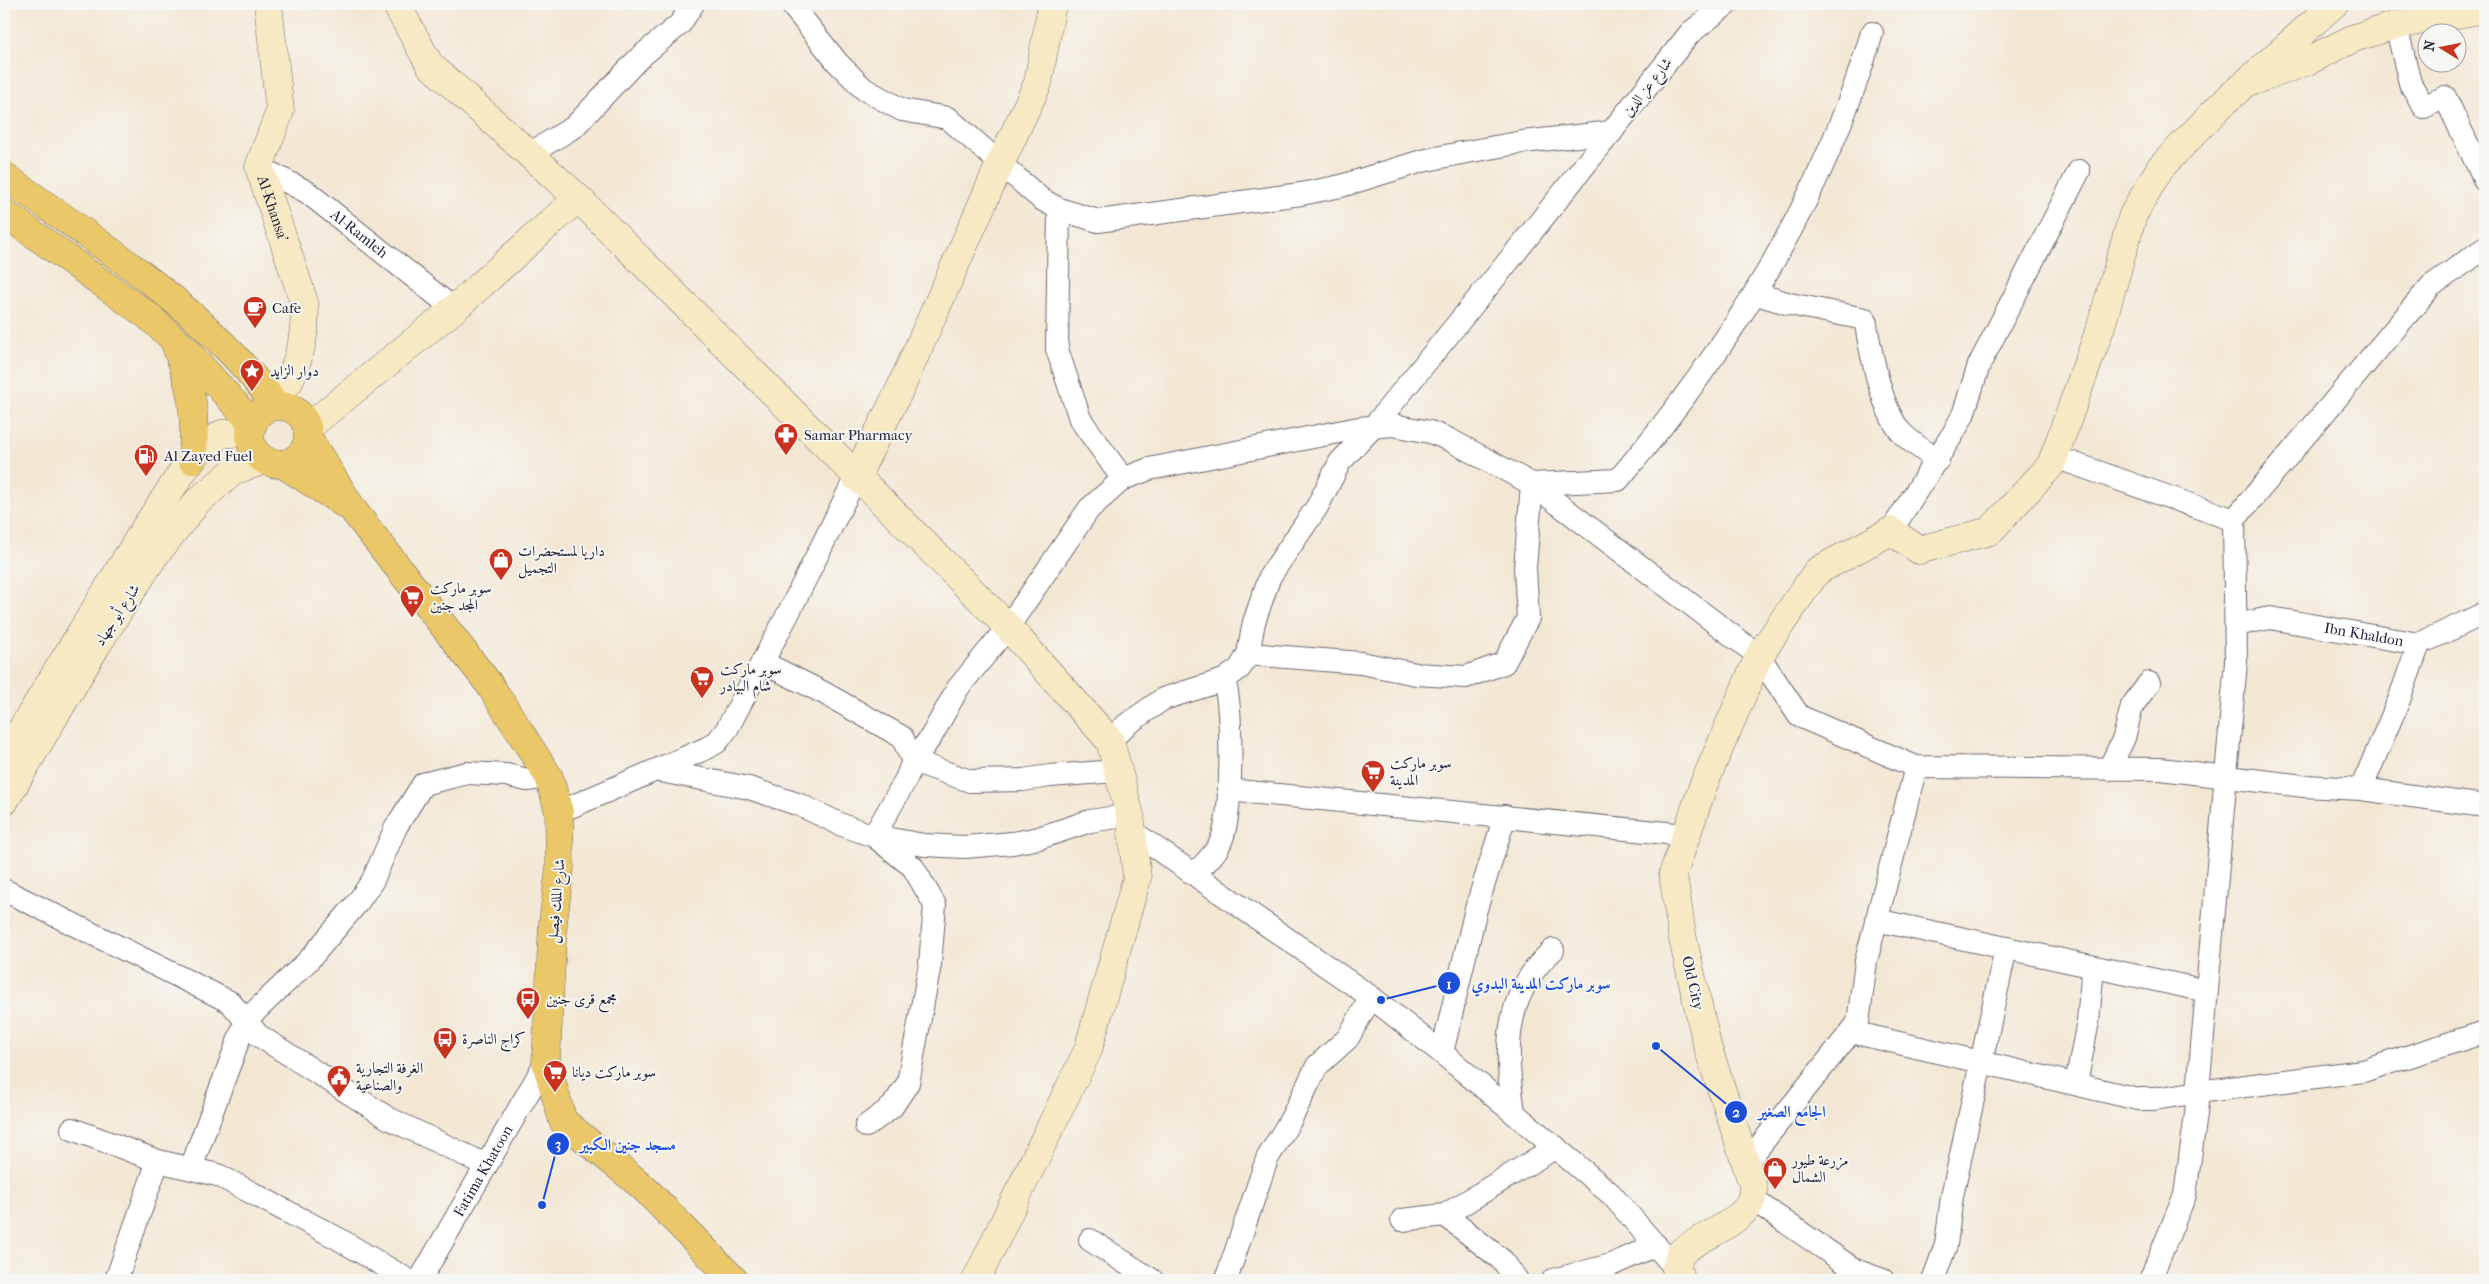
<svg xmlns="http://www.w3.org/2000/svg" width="2489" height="1284" viewBox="0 0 2489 1284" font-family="'IM FELL French Canon',Amiri,serif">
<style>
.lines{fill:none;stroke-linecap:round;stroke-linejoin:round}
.street-casing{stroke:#6b6771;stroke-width:24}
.secondary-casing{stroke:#6b6771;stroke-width:29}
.primary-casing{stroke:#6b6771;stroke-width:29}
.street{stroke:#fff;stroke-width:22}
.secondary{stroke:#f7e9c3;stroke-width:28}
.primary{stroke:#eac769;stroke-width:28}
.labels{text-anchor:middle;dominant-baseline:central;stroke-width:4;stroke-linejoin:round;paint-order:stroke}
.street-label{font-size:15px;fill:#22223b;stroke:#f6f6f2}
.poi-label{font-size:15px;fill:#22223b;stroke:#f6f6f2;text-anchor:start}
.leader{fill:none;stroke:#1d4ed8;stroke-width:2}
.callout-dot{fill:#1d4ed8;stroke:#f6f6f2;stroke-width:2}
.mark-label{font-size:15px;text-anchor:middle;font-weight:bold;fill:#fff}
.callout-label{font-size:16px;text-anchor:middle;font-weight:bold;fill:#1d4ed8;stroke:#f6f6f2;stroke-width:4;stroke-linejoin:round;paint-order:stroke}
</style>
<rect width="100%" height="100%" fill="#f6f6f2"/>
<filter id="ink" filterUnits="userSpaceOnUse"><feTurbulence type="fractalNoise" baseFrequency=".02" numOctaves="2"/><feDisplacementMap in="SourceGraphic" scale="10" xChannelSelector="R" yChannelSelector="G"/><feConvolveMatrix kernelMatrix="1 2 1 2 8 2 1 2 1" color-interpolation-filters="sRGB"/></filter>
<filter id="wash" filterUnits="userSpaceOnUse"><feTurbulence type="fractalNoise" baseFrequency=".0096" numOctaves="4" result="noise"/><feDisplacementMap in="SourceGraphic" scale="20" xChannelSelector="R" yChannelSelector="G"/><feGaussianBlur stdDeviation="1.12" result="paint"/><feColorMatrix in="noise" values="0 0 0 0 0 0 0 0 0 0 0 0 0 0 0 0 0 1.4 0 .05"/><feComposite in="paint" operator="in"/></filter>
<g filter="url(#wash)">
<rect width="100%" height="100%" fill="#f3e7d4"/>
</g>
<g filter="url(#ink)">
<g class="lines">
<defs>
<g id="street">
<path d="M791,4L837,62L864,89L902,110L948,118L1041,199L1059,209L1098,221L1301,194L1341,186L1422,161L1461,153L1523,142L1612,132"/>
<path d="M2396,25L2410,83L2424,107L2445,97L2485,181"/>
<path d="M529,154L574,127L638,59L680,24L693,4"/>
<path id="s1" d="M259,167L307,192L454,309"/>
<path d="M1059,209L1057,349L1080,419L1123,479"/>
<path d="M1756,294L1790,304L1865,319C1870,349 1881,409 1901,432C1911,443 1926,452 1938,460"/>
<path d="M2055,457L2234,520L2236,662L2196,1114L2185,1195L2150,1280"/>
<path d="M2234,520L2431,286L2485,248"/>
<path d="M1891,531L1954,432L1963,415L1979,365L2079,171"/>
<path id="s2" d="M2236,625L2270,618L2419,644L2485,613"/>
<path d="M1248,654L1361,663L1416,674L1466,677L1504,663L1528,618L1525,568L1532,484L1618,480C1731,347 1822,201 1872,33"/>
<path d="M762,662L824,693L902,737L913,761L970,781L1023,780L1050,776L1116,771"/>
<path d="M1110,741L1126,725L1163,699L1224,680L1240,668L1248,654L1254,622L1270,576L1317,507L1340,462L1374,426L1507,263L1690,33L1727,4"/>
<path d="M2109,769L2124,738L2132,706L2149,683"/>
<path d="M660,771L749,788L800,805L842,825L874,836L924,845L964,847L1013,843L1039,838L1090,821L1130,815"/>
<path d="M2361,789L2399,700L2419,644"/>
<path d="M1228,790L1687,835"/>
<path d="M559,812L707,748L717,742L727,729L789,612L856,477"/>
<path d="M1133,832L1371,997L1442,1053L1611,1194L1676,1269"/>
<path d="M1194,874C1204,864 1216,854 1221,841C1233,816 1233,707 1224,680"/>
<path d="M4,890L230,1002L258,1035L388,1118L486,1165"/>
<path d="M1876,920L2207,991"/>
<path d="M1852,1032L2138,1099H2154L2206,1091L2363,1071L2485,1032"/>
<path d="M1442,1053L1476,909L1505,816"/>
<path d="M2076,1084L2088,1021L2093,967"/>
<path d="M1514,1111C1504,1051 1504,993 1553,950"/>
<path d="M866,1126L892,1107L908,1083L930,964L935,905L913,867L874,836L906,779L913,761L931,737L958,688L1008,627L1089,509L1123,479L1149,469L1359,428L1393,425L1430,432L1448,439L1532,484L1759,656L1799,716L1916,767L2160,769L2304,786L2361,789L2485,806"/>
<path d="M72,1129L158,1161L218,1175L337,1238L408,1280"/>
<path d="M1746,1163L1858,1023L1866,961L1916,767"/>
<path d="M191,1168L246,1020L309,960L358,902L373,880L396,827L423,784L467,773L506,775L527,780L549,777"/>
<path d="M1752,1199L1855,1270L1883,1280"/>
<path d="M1445,1215L1503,1261L1517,1280"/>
<path d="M1402,1220L1445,1215L1556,1147"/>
<path d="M1090,1240L1152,1280"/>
<path d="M116,1280L158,1161"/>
<path id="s3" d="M420,1280L546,1062"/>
<path d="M1226,1280L1267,1159L1291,1119L1317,1066L1348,1038L1371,997"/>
<path d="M1553,1280L1611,1265L1656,1245"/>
<path d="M1933,1280L1946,1245L1952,1196L2006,948"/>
</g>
<g id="secondary">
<path id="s4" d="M268,4L280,111L259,167L304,302C307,331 300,356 289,382"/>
<path d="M396,4L430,65L578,198L1008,627L1110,741L1130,815L1137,878L1088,1050L976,1280"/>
<path d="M2256,80L2308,61L2354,38L2396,25L2485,9"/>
<path d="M307,428L454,309L578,198"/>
<path d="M856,477L901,387L1000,164L1038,83L1052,4"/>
<path d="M4,758L145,528L185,468L202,447L222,434L251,431"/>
<path d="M4,802L95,648L155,555L198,501L235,470L265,460"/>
<path d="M1682,1280L1676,1269L1680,1253C1701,1234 1762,1219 1752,1182L1707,1045L1682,935L1673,874L1703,786L1759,656L1817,571L1891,531L1919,550L1990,531L2051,465L2101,326L2133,215L2160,168L2221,105L2334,4"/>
</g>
<g id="primary">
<path d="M4,176C99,244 207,310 276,406"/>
<path d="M4,213L148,316L188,352L253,424"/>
<path d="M176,346C192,386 197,416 192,460"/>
<circle cx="279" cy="435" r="29"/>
<path d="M308,438L353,510L489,684L549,777L559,812L560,868L553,922L546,1062L563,1121L643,1187L734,1280"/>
<path d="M283,464L346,505"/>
</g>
</defs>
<!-- street casing -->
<use href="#street" class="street-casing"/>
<!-- secondary casing -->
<use href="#secondary" class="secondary-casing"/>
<!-- primary casing -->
<use href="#primary" class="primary-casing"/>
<!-- street -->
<use href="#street" class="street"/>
<!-- secondary -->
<use href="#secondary" class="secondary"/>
<!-- primary -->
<use href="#primary" class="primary"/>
</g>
</g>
<!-- icons -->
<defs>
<symbol id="cafe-pin" viewBox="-11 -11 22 30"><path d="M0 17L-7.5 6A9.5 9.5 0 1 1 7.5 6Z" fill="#c8321e" stroke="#f6f6f2"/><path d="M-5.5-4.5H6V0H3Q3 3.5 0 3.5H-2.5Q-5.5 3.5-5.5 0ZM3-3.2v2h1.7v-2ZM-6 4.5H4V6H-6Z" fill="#fff"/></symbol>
<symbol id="sight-pin" viewBox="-11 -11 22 30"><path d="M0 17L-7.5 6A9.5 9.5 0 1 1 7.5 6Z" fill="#c8321e" stroke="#f6f6f2"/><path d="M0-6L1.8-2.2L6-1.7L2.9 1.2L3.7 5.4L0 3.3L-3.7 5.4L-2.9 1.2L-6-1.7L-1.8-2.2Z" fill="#fff"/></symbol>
<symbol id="pharmacy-pin" viewBox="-11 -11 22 30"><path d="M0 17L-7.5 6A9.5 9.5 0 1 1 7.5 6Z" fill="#c8321e" stroke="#f6f6f2"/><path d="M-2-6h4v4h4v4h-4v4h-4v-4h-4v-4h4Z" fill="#fff"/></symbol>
<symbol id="fuel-pin" viewBox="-11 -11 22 30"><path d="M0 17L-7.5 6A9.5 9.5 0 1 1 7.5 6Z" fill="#c8321e" stroke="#f6f6f2"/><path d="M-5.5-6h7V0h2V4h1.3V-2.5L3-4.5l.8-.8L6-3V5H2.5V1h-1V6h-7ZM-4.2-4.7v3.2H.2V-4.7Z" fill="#fff"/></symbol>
<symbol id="shop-pin" viewBox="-11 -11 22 30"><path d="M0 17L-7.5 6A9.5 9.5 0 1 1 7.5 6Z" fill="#c8321e" stroke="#f6f6f2"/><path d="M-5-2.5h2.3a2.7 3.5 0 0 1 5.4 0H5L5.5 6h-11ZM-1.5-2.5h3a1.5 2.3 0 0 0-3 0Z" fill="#fff"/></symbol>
<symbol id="supermarket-pin" viewBox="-11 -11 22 30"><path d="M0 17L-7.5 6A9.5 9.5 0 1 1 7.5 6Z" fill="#c8321e" stroke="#f6f6f2"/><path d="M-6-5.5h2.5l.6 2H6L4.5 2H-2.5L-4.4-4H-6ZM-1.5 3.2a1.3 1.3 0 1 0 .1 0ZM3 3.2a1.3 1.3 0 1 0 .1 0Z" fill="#fff"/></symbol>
<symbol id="bus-pin" viewBox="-11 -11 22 30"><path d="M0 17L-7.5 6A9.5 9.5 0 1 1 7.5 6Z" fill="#c8321e" stroke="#f6f6f2"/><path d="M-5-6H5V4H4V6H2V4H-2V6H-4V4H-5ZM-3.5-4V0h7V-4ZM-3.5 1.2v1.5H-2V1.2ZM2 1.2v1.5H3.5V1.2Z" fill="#fff"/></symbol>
<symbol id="civic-pin" viewBox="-11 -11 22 30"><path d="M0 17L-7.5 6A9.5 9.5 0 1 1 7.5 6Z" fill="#c8321e" stroke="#f6f6f2"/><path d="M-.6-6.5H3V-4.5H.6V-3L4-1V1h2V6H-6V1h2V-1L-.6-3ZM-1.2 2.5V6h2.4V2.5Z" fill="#fff"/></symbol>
</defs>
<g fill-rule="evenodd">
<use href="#cafe-pin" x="241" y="294" width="28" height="38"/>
<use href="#sight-pin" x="238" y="357" width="28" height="38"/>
<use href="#pharmacy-pin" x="772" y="421" width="28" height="38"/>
<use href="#fuel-pin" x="132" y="442" width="28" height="38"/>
<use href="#shop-pin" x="487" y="546" width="28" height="38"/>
<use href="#supermarket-pin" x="398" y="583" width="28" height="38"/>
<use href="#supermarket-pin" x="688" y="664" width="28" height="38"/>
<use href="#supermarket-pin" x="1359" y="758" width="28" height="38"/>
<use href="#bus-pin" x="514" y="985" width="28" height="38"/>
<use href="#bus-pin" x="431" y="1025" width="28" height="38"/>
<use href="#supermarket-pin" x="541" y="1058" width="28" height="38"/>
<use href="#civic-pin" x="325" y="1063" width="28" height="38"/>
<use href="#shop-pin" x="1761" y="1155" width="28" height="38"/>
</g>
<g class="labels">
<!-- street labels -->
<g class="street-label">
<text transform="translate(1647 87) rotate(-52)">شارع عز الدين</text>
<text stroke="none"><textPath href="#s4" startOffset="211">Al-Khansa'</textPath></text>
<text stroke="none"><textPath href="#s1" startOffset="121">Al-Ramleh</textPath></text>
<text transform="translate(117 615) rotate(-57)">شارع أبو جهاد</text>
<text stroke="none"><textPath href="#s2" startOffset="130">Ibn Khaldon</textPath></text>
<text transform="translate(556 901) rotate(-85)">شارع الملك فيصل</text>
<text transform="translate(1693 983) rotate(77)">Old City</text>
<text stroke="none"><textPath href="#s3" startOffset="126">Fatima Khatoon</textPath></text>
</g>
<!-- poi labels -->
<g class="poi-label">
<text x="272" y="308">Cafe</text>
<text x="270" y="371">دوار الزايد</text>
<text x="804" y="435">Samar Pharmacy</text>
<text x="164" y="456">Al Zayed Fuel</text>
<text x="518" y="551">داريا لمستحضرات<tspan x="518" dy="17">التجميل</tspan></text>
<text x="430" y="588">سوبر ماركت<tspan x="430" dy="17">المجد جنين</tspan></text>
<text x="720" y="669">سوبر ماركت<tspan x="720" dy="17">شام البيادر</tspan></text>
<text x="1390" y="763">سوبر ماركت<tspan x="1390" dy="17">المدينة</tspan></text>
<text x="546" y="999">مجمع قرى جنين</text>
<text x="462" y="1039">كراج الناصرة</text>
<text x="356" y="1068">الغرفة التجارية<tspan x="356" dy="17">والصناعية</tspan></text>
<text x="572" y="1072">سوبر ماركت ديانا</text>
<text x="1792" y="1160">مزرعة طيور<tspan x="1792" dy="17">الشمال</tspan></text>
</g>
</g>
<!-- callouts -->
<path class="leader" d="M1381 1000L1449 983M1656 1046L1736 1112M542 1205L558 1144"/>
<g class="callout-dot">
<circle cx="1381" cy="1000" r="5"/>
<circle cx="1656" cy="1046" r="5"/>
<circle cx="542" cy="1205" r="5"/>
<circle cx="1449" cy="983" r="12"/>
<circle cx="1736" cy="1112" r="12"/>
<circle cx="558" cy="1144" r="12"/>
</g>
<g class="mark-label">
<text x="1449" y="989">1</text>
<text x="1736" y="1117">2</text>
<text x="558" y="1149">3</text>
</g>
<g class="callout-label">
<text x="1541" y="989">سوبر ماركت المدينة البدوي</text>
<text x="1792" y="1117">الجامع الصغير</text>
<text x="628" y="1150">مسجد جنين الكبير</text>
</g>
<!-- margin -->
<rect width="2489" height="1284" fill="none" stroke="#f6f6f2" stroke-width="20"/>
<!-- north arrow -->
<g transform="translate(2442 48) rotate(280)"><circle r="24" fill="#f6f6f2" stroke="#a1a1a9"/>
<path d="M0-4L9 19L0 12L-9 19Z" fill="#c8321e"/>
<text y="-8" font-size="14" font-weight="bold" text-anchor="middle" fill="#22223b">N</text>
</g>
</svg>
